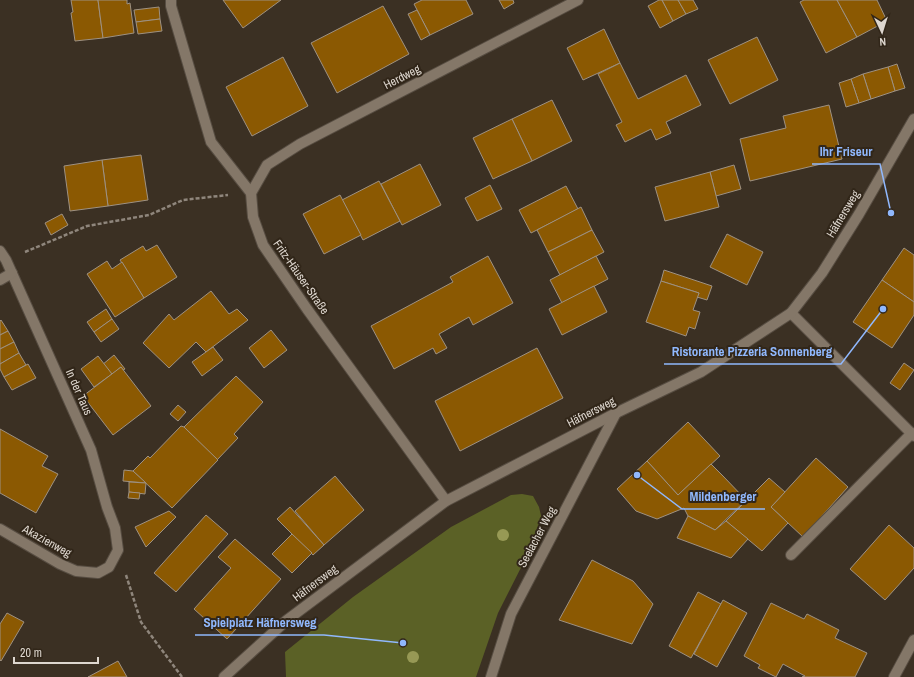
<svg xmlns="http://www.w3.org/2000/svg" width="914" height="677" viewBox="0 0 914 677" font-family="'Archivo Narrow',sans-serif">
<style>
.green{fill:#5b6126}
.building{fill:#8b5902;stroke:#9e9182}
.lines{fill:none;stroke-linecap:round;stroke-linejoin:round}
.minor-casing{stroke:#574d42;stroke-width:12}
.path{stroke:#8f867c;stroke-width:2.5;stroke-dasharray:4 2;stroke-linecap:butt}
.minor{stroke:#847768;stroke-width:10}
.tree{fill:#979955}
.labels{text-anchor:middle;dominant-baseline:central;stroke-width:4;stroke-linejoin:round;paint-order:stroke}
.street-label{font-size:12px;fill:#ded7cf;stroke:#312619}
.leader{fill:none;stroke:#90b8fd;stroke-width:1.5}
.callout-dot{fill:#90b8fd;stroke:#312619;stroke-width:1.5}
.callout-label{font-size:13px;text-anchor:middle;font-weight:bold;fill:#90b8fd;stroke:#312619;stroke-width:4;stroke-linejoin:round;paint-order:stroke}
</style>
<rect width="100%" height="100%" fill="#3b3023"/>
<!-- green -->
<path class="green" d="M522,494L533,496L539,507L543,524L498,613L476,677H286L285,652L353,597L451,527L511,495Z"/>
<!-- building -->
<g class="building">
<path d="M71,0H98L103,38L75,41L71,13L73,12Z"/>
<path d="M98,0H127V4L130,3L134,33L103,38Z"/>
<path d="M223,0H281L243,28Z"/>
<path d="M422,0H466L473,14L430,35L414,4Z"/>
<path d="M499,0H513L514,3L504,9Z"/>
<path d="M659,0H662L673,21L660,28L648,6Z"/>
<path d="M662,0H678L686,14L673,21Z"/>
<path d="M678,0H693L698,9L686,14Z"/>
<path d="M804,0H837L857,37L826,53L800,2Z"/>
<path d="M837,0H877L887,21L857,37Z"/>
<path d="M383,6L409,54L337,93L311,43Z"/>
<path d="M159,7L160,19L136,22L134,10Z"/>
<path d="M417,10L430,35L421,40L408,14Z"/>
<path d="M160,19L162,31L138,34L136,22Z"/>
<path d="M604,29L620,63L583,80L567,48Z"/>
<path d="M757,37L778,80L730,104L708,60Z"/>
<path d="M283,57L308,106L252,136L226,87Z"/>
<path d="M620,63L638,99L686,75L701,105L666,122L671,133L656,140L651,129L625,142L616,125L622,122L598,74Z"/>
<path d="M897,64L905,88L895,91L888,67Z"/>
<path d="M888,67L895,91L871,99L863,74Z"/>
<path d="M863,74L871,99L859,103L851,79Z"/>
<path d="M851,79L859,103L846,107L839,83Z"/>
<path d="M552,100L572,141L532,161L512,119Z"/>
<path d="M829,105L842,159L750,181L740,139L786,128L783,116Z"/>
<path d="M512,119L532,161L493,179L473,138Z"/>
<path d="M141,155L148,200L108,206L102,160Z"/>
<path d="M102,160L108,206L70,211L64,166Z"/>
<path d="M420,164L441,205L402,225L381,184Z"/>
<path d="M734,165L741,189L716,196L710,172Z"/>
<path d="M710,172L719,207L665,221L655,187Z"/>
<path d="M379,181L400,221L363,240L342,200Z"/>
<path d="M490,185L502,209L477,221L465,198Z"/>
<path d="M566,186L578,209L531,233L519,210Z"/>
<path d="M340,195L361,235L324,254L303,214Z"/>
<path d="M581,207L592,230L548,252L537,230Z"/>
<path d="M62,214L68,225L51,235L45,223Z"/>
<path d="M592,230L604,252L560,275L548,252Z"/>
<path d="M727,234L763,252L747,285L710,267Z"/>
<path d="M157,245L177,277L144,298L120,260L143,246L146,251Z"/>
<path d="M904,248L914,255V302L882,280Z"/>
<path d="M488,256L513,303L473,325L469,317L439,334L447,348L436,354L433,348L394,369L371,326L453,282L450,277Z"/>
<path d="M596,256L608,279L562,303L550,280Z"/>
<path d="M107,261L112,269L122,262L144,298L115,317L87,274Z"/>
<path d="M664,270L712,286L707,300L697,297L699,293L661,281Z"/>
<path d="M882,280L914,302V315L892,348L853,322Z"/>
<path d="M661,281L699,293L693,310L700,312L695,329L689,327L686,336L646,322Z"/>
<path d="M594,286L607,312L562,335L549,309Z"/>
<path d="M211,291L229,314L237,309L248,320L206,352L196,342L169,368L143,343L169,314L174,320Z"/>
<path d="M106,309L112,319L94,332L87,322Z"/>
<path d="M112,319L119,329L101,342L94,332Z"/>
<path d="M1,320L8,331L0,335V321Z"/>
<path d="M271,330L287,350L264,368L249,348Z"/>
<path d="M8,331L14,342L0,349V335Z"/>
<path d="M14,342L19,353L0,364V349Z"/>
<path d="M213,347L223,360L202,376L192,362Z"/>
<path d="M537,348L563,398L460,451L435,401Z"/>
<path d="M19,353L26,365L4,377L0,369V364Z"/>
<path d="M114,355L125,369L123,370L121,367L110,376L102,365Z"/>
<path d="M98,356L112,374L94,387L81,369Z"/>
<path d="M904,363L914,370L900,390L890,383Z"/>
<path d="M28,364L36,378L12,390L4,377Z"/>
<path d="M121,367L151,406L113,435L83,396Z"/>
<path d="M236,376L263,402L234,434L238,438L217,460L184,427Z"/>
<path d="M178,405L186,412L178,421L170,414Z"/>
<path d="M688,422L720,456L678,495L647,461Z"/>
<path d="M181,426L184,427L218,460L172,508L133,471L148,456L150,458Z"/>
<path d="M0,429L48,456L42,466L58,474L36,513L0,493Z"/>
<path d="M816,458L848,487L803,537L771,507Z"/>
<path d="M647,461L678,495L711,464L723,476L746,500L715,530L688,516L684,508L657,519L636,511L617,489Z"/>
<path d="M124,470L133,471L146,483L123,481Z"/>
<path d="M335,476L364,510L324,545L295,511Z"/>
<path d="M769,478L785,492L771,507L788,523L762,551L726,521Z"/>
<path d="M129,482L146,483L145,494L129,492Z"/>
<path d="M129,492L140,493L139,499L128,498Z"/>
<path d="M290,507L324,545L313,555L277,519Z"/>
<path d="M169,511L176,517L146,547L135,527Z"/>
<path d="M206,515L228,534L176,592L154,573Z"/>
<path d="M688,516L715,530L726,521L748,539L731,558L677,538Z"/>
<path d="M889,525L914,548V568L885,600L850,569Z"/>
<path d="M292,534L312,553L292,573L272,554Z"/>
<path d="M235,539L281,579L227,639L194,609L231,568L218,557Z"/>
<path d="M592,560L633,581L653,604L632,644L559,620Z"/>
<path d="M698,592L721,604L691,658L669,646Z"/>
<path d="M723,600L747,613L717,667L694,654Z"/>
<path d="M771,603L804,619L807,614L839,630L835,638L867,653L855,677H802L805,676L783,664L776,677L758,668L760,665L744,656Z"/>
<path d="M7,613L24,622L1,661L0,660V624Z"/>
<path d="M118,661L127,677H88Z"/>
</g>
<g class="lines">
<defs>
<g id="minor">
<path d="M171,0V6L211,142L251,193L253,217L263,245L307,309L446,501"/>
<path d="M251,193L267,165L300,144L578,0"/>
<path d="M0,251L6,260L91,450L107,507L115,528L118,550L109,567L98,573L76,571L60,564L0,529"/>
<path d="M0,280L12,273"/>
<path d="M791,313L914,436"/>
<path d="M791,555L912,433"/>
<path d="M224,677L287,620L446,501L616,413L701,372L791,313L822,273L859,214L914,119"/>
<path d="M491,677L511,614L616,413"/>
<path d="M894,677L914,640"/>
</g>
</defs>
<!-- minor casing -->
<use href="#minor" class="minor-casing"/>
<!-- path -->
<g class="path">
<path d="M25,252L87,226L149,215L183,200L228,195"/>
<path d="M126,575L141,622L182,677"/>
</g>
<!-- minor -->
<use href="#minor" class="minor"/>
</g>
<!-- trees -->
<g class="tree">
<circle cx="503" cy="535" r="6"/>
<circle cx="413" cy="657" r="6"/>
</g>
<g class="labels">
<!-- street labels -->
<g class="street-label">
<text transform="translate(402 77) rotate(-27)">Herdweg</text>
<text transform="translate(843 214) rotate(-59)">Häfnersweg</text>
<text transform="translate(301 277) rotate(55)">Fritz-Häuser-Straße</text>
<text transform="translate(79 392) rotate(66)">In der Taus</text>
<text transform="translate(591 412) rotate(-27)">Häfnersweg</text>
<text transform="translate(537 537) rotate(-62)">Seelacher Weg</text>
<text transform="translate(47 541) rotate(29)">Akazienweg</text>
<text transform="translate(315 583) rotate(-37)">Häfnersweg</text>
</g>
</g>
<!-- callouts -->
<path class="leader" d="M891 213L880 164H812M883 309L841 364H664M637 475L682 509H765M403 643L324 635H195"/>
<g class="callout-dot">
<circle cx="891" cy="213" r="4"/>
<circle cx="883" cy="309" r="4"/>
<circle cx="637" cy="475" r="4"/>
<circle cx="403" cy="643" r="4"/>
</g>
<g class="callout-label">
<text x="846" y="156">Ihr Friseur</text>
<text x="752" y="356">Ristorante Pizzeria Sonnenberg</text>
<text x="723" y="501">Mildenberger</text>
<text x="260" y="627">Spielplatz Häfnersweg</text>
</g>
<!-- north arrow -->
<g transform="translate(882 32) rotate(176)" stroke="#312619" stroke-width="3" paint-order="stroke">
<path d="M0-3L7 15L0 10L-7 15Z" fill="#ded7cf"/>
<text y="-6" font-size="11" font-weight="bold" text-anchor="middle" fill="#ded7cf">N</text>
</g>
<!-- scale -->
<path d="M14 657v6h84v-6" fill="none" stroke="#ded7cf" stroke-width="2"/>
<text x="20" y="657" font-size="12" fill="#ded7cf" stroke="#312619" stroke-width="3" paint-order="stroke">20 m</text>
</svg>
